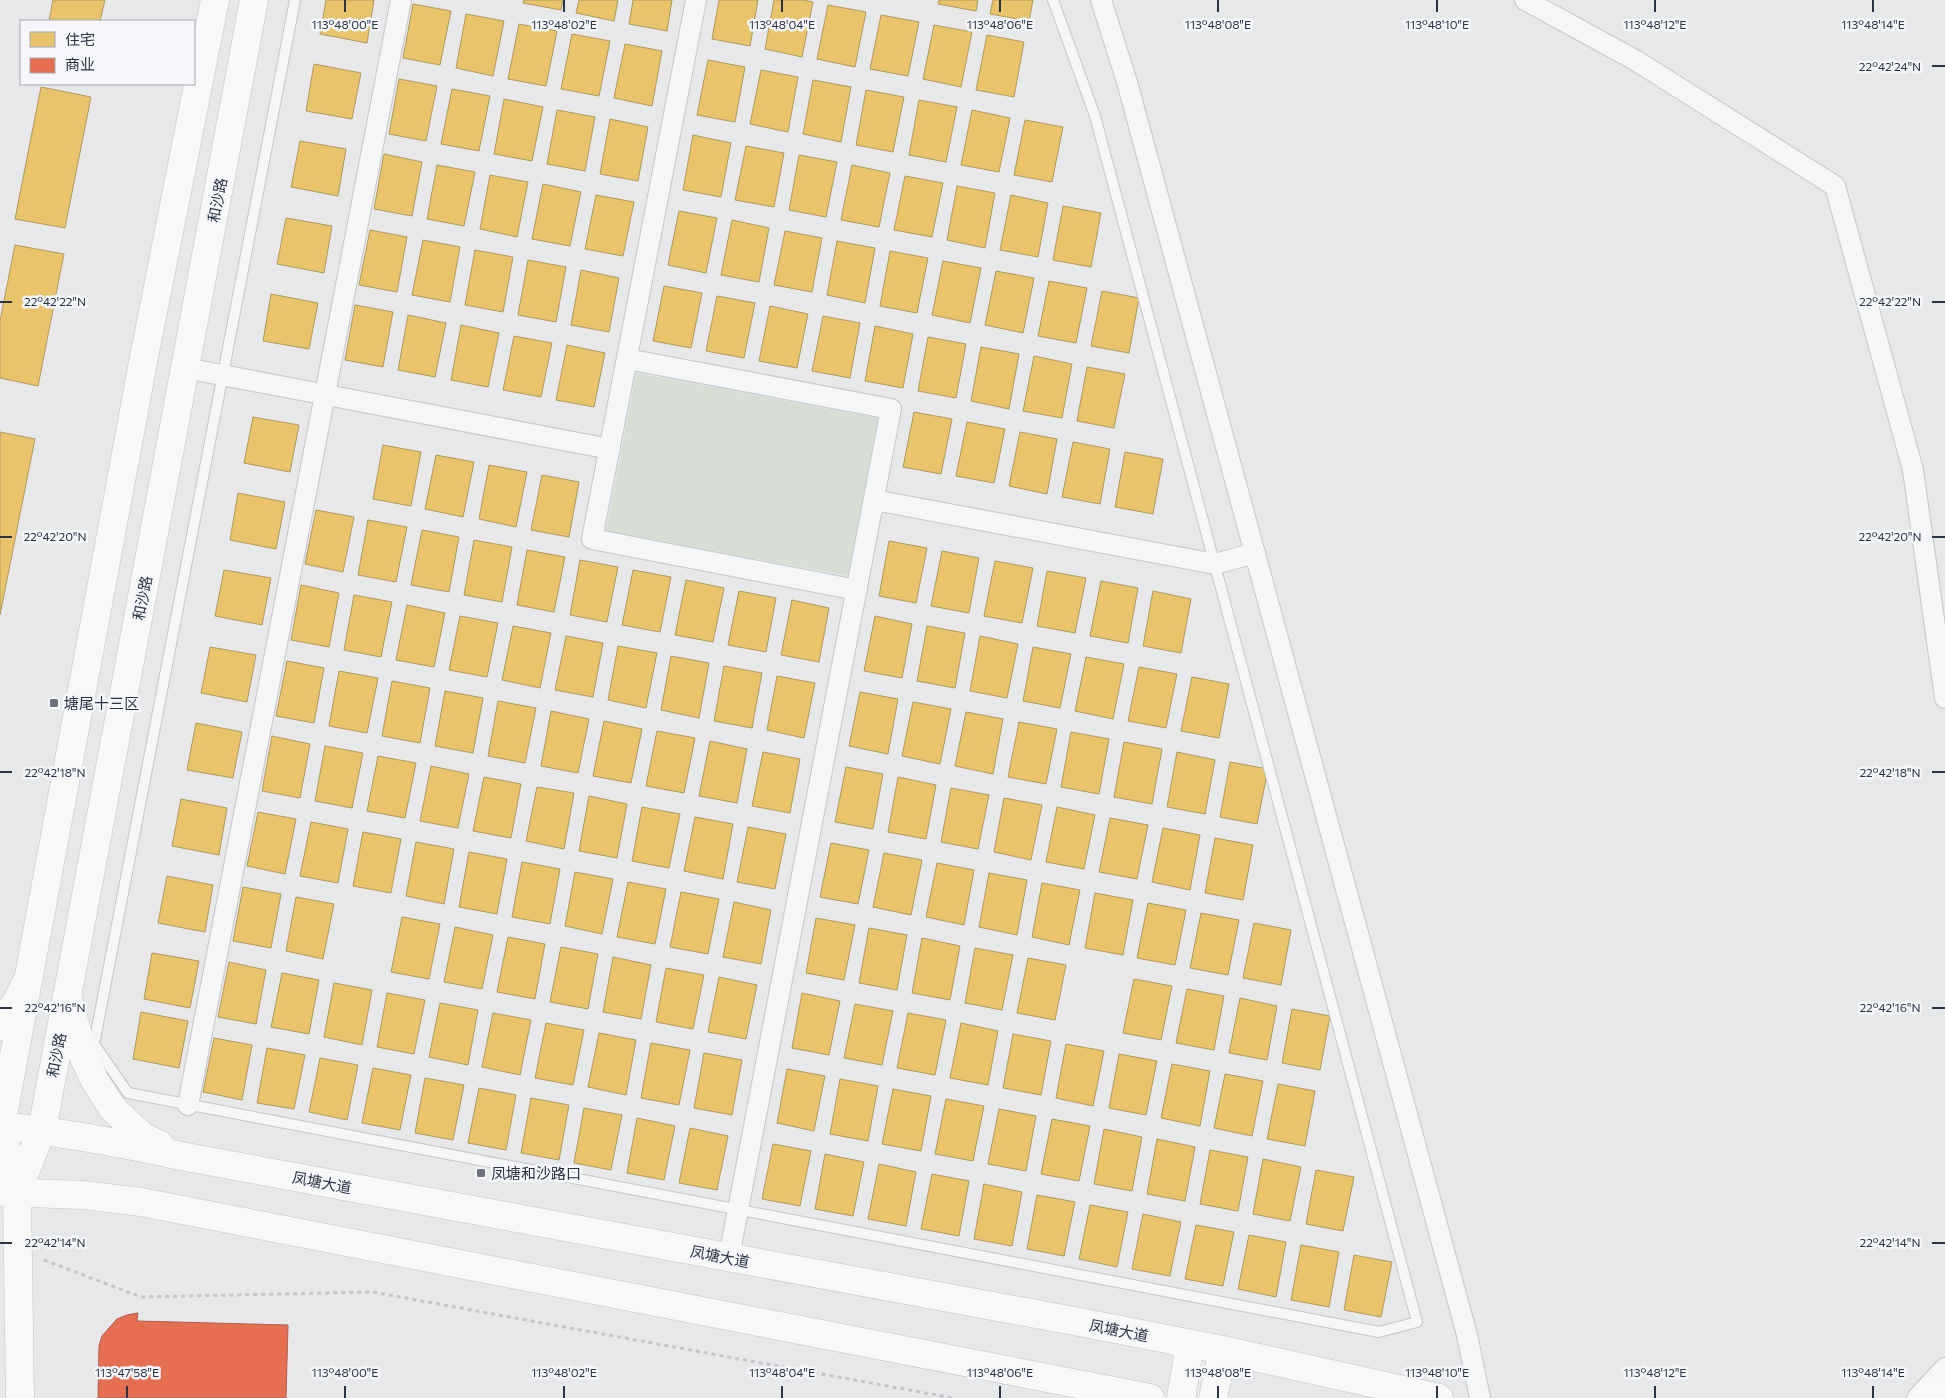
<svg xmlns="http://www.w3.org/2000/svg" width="1945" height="1398" viewBox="0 0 1945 1398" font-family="Commissioner,'Noto Sans SC',sans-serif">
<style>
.green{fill:#d6ded6}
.homes{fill:#e9c46a;stroke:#b0995f}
.shops{fill:#e76f51;stroke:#af5d4d}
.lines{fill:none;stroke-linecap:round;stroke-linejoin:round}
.lane-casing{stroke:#c4c6c8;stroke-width:12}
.street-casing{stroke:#c4c6c8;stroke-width:22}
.secondary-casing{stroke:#c4c6c8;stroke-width:29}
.primary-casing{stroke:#c2c5c8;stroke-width:29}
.path{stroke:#c5c6ca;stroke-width:3;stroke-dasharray:4 4;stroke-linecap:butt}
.lane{stroke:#f5f6f7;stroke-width:10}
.street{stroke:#f5f6f7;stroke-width:20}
.secondary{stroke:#f8f8f8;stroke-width:28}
.primary{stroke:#f8f8f8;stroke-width:28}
.ticks{fill:none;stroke:#2b3445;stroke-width:2}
.poi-dot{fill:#6c737f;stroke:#f4f6f9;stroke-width:2}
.labels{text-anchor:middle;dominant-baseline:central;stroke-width:5;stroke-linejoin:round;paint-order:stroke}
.street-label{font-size:15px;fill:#2b3445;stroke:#f4f6f9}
.poi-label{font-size:15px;fill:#2b3445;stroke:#f4f6f9;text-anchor:start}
.ticks-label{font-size:12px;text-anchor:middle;fill:#2b3445;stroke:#f4f6f9;stroke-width:5;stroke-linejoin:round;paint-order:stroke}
</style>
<rect width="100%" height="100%" fill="#e6e8ea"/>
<!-- green -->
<path class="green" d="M636,373L878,418L848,576L606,531Z"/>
<!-- homes -->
<g class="homes">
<path d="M53,0H105L100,21H49Z"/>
<path d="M326,0H374L367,43L320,34Z"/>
<path d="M524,0H563L561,10L523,3Z"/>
<path d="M579,0H618L614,21L576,13Z"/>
<path d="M633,0H672L667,31L629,24Z"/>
<path d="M719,0H758L750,46L712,39Z"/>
<path d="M774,0H803L813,2L802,57L765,49Z"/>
<path d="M939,0H978L976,11L938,4Z"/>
<path d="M993,0H1033L1029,21L990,14Z"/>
<path d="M413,4L451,11L440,65L403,58Z"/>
<path d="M828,5L866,12L855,67L817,59Z"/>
<path d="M466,14L504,21L493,76L456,68Z"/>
<path d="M881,15L919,22L908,76L870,69Z"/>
<path d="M519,24L557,31L546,86L508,79Z"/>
<path d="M934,25L972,32L961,87L923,79Z"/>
<path d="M572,34L610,41L599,96L561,89Z"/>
<path d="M987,35L1024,42L1014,97L976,90Z"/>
<path d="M625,44L662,51L652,106L614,98Z"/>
<path d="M708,60L745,67L735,122L697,115Z"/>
<path d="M314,64L361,73L352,119L306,111Z"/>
<path d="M761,70L798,77L788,132L750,124Z"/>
<path d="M399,79L437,86L426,141L389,134Z"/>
<path d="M813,80L851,87L841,142L803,134Z"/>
<path d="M41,87L91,97L65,228L15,219Z"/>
<path d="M452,89L490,96L479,151L441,144Z"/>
<path d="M866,90L904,97L893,152L856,145Z"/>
<path d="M504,99L543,107L532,161L494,154Z"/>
<path d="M919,100L957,107L946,162L909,155Z"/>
<path d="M557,110L595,117L585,171L547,164Z"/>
<path d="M972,110L1010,118L999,172L961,165Z"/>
<path d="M610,119L648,127L638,181L600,174Z"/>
<path d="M1025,120L1063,127L1052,182L1014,175Z"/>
<path d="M693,135L731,143L721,197L683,190Z"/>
<path d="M300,141L346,149L338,196L291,187Z"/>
<path d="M746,146L784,153L774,207L735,200Z"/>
<path d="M384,154L422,162L412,216L374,209Z"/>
<path d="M799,155L837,162L826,217L789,210Z"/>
<path d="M437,165L475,172L464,226L427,219Z"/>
<path d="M852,165L890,173L879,227L841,220Z"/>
<path d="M490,175L528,182L517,237L480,229Z"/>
<path d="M905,176L943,183L932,237L894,230Z"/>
<path d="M543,184L581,192L570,246L532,239Z"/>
<path d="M957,186L995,193L985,248L947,240Z"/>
<path d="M596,195L634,202L623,256L585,249Z"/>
<path d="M1011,195L1048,203L1038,257L1000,250Z"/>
<path d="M1063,206L1101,213L1091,267L1053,260Z"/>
<path d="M679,211L717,218L706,273L668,265Z"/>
<path d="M286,218L332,226L324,273L277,264Z"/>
<path d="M732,220L769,228L759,282L721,275Z"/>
<path d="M370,230L407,237L397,292L359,285Z"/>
<path d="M785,231L822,238L812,292L774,285Z"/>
<path d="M423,240L460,247L450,302L412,295Z"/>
<path d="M837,241L875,248L865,303L827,295Z"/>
<path d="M15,245L64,254L38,386L0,378V321Z"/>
<path d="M475,250L513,257L503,312L465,305Z"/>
<path d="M890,251L928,258L917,313L880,306Z"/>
<path d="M528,260L566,267L556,322L518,315Z"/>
<path d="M943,261L981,268L970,323L932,315Z"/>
<path d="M581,270L619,278L609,332L571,325Z"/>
<path d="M996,271L1034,278L1023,333L985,325Z"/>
<path d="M1049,281L1087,288L1076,343L1038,336Z"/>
<path d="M664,286L702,293L691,348L653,341Z"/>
<path d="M1102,291L1139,298L1129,353L1091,346Z"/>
<path d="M271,294L318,303L309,349L263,341Z"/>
<path d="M717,296L755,303L744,358L706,351Z"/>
<path d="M355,305L393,312L383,367L345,360Z"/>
<path d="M770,306L808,314L797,368L759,361Z"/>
<path d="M408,315L446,323L435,377L398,370Z"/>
<path d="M823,316L860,323L850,378L812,371Z"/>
<path d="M461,325L499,333L488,387L451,380Z"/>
<path d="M875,326L913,334L903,388L865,381Z"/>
<path d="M514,336L552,343L541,397L503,390Z"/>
<path d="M928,337L966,344L956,398L918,391Z"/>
<path d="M567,345L605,353L594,407L556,400Z"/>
<path d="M981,347L1019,354L1009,409L971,401Z"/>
<path d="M1034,356L1072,364L1062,418L1023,411Z"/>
<path d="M1087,367L1125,374L1114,428L1077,421Z"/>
<path d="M914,412L952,419L941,474L903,467Z"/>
<path d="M253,417L299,425L290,472L244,463Z"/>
<path d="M967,422L1005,429L994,483L956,476Z"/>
<path d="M0,432L35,439L0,615Z"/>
<path d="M1020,432L1057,439L1047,494L1009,486Z"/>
<path d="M1073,442L1110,449L1100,504L1062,497Z"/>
<path d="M383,445L421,452L411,506L373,499Z"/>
<path d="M1125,452L1163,459L1153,514L1115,507Z"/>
<path d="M436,455L474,462L463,517L425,509Z"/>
<path d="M489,465L527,472L516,527L479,519Z"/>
<path d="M542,475L579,482L569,537L531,530Z"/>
<path d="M238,493L285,502L276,549L230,540Z"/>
<path d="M316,510L354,517L343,572L305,564Z"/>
<path d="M368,520L407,527L396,582L358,575Z"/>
<path d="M422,530L459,537L449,592L411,585Z"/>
<path d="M474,540L512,547L502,602L464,595Z"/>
<path d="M889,541L927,548L916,603L879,596Z"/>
<path d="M527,550L565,557L554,612L517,605Z"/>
<path d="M942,551L979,558L969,613L931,606Z"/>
<path d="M580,560L618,567L607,622L570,615Z"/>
<path d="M995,561L1033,568L1022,623L984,616Z"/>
<path d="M224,570L271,578L262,625L215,616Z"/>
<path d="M633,570L671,577L660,632L622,625Z"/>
<path d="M1047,571L1086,578L1075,633L1037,626Z"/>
<path d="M686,580L724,588L713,642L675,635Z"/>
<path d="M1101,581L1138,588L1128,643L1090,636Z"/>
<path d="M301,585L339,593L329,647L291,640Z"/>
<path d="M739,591L776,598L766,652L728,645Z"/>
<path d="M1153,591L1191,599L1181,653L1143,646Z"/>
<path d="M354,595L392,602L381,657L344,650Z"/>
<path d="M792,600L829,608L819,662L781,655Z"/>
<path d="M407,605L445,613L434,667L396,660Z"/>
<path d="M460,616L498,623L487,677L449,670Z"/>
<path d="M875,616L912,624L902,678L864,671Z"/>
<path d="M513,626L551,633L540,688L502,680Z"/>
<path d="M927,626L965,633L955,688L917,681Z"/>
<path d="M566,636L603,643L593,697L555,690Z"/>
<path d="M980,636L1018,644L1007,698L970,691Z"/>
<path d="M618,646L657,653L646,708L608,700Z"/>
<path d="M210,647L256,655L247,702L201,693Z"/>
<path d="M1033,647L1071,654L1060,708L1023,701Z"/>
<path d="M671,656L709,663L699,718L661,710Z"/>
<path d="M1086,657L1124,664L1113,719L1075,711Z"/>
<path d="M287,661L324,668L314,723L276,716Z"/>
<path d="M724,666L762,673L752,728L714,721Z"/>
<path d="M1139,667L1177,674L1166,728L1128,721Z"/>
<path d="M339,671L378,678L367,733L329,726Z"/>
<path d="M777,676L815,683L804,738L767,730Z"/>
<path d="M1192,677L1229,684L1219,738L1181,731Z"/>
<path d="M392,681L430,688L420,743L382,736Z"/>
<path d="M445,691L483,698L473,753L435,746Z"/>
<path d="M860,692L898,699L888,754L849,746Z"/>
<path d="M498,701L536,708L525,763L488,756Z"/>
<path d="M913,702L951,709L940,764L902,756Z"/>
<path d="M551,711L589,719L578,773L541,766Z"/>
<path d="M966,712L1003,719L993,774L955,766Z"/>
<path d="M604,721L642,729L631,783L593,776Z"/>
<path d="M1019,722L1057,729L1046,784L1008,777Z"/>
<path d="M196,723L242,732L233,778L187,770Z"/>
<path d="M657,731L695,738L684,793L646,786Z"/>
<path d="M1071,732L1109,739L1099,794L1061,787Z"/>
<path d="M272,736L310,744L300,798L262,791Z"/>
<path d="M710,741L747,749L737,803L699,796Z"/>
<path d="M1124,742L1162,749L1152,804L1114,797Z"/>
<path d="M325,746L363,753L352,808L315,801Z"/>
<path d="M763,752L800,759L790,813L752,806Z"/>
<path d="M1177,752L1215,760L1205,814L1167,807Z"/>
<path d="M378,756L416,763L405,818L367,811Z"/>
<path d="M1230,762L1268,769L1257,824L1220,817Z"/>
<path d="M431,766L469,774L458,828L420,821Z"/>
<path d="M846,767L883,774L873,829L835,822Z"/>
<path d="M484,777L521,784L511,838L473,831Z"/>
<path d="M898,777L936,785L926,839L888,832Z"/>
<path d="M537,787L574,793L564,849L526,841Z"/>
<path d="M951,788L989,795L978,849L941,842Z"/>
<path d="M589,796L627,804L617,858L579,851Z"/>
<path d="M1004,798L1042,805L1031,860L994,852Z"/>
<path d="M181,799L227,808L219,855L172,846Z"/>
<path d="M642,807L680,814L669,868L632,861Z"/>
<path d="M1057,807L1095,815L1084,869L1046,862Z"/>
<path d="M258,812L296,819L285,874L247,866Z"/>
<path d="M695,817L733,824L723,879L684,871Z"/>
<path d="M1110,818L1148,825L1137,879L1099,872Z"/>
<path d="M311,822L348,829L338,883L300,876Z"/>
<path d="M748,827L786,834L775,889L737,882Z"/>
<path d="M1163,828L1200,835L1190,890L1152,882Z"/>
<path d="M363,832L401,839L391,893L353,886Z"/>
<path d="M1215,838L1253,845L1243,900L1205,893Z"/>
<path d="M416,842L454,849L444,904L406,896Z"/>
<path d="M831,843L869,850L858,904L820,897Z"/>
<path d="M469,852L507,859L497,914L459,907Z"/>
<path d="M884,853L922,860L911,915L873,907Z"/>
<path d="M522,862L560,869L550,924L512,917Z"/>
<path d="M937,863L974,870L964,925L926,917Z"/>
<path d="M575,872L613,879L602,934L565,926Z"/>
<path d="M989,873L1027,880L1017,935L979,927Z"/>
<path d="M167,876L213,885L205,932L158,923Z"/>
<path d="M628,882L666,889L655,944L617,937Z"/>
<path d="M1042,883L1080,890L1069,945L1032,937Z"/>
<path d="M243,887L281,894L271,948L233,941Z"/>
<path d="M681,892L719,899L708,954L670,947Z"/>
<path d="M1095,893L1133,900L1123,955L1085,948Z"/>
<path d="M296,897L334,904L323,959L286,951Z"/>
<path d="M734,902L771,910L761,964L723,957Z"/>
<path d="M1148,903L1186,910L1175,965L1137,958Z"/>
<path d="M1201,913L1239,920L1228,975L1190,968Z"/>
<path d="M402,917L440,924L429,979L391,972Z"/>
<path d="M816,918L855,925L844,980L806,973Z"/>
<path d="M1254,923L1291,930L1281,985L1243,978Z"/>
<path d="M455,927L493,935L482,989L444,982Z"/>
<path d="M869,928L907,935L897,990L859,983Z"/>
<path d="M508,937L545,944L535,999L497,992Z"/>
<path d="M922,938L960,946L950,1000L912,993Z"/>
<path d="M561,947L598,954L588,1009L550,1002Z"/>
<path d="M975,948L1013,955L1002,1010L965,1003Z"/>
<path d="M152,953L199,961L190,1008L144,999Z"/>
<path d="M613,957L651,965L641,1019L603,1012Z"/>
<path d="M1028,958L1066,965L1055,1020L1017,1013Z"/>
<path d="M229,962L266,970L256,1024L218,1017Z"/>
<path d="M666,968L704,975L693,1029L656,1022Z"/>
<path d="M282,973L319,980L309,1034L271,1027Z"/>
<path d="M719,977L757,985L746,1039L708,1032Z"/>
<path d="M1134,979L1172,986L1161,1040L1123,1033Z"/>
<path d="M334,983L372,990L362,1045L324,1037Z"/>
<path d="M1187,989L1224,996L1214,1050L1176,1043Z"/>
<path d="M387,993L425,1000L414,1054L377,1047Z"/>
<path d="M802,993L840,1001L829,1055L792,1048Z"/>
<path d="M1240,998L1277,1006L1267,1060L1229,1053Z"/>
<path d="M440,1003L478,1010L468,1065L429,1057Z"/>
<path d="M855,1004L893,1011L882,1065L844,1058Z"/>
<path d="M1292,1009L1330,1016L1320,1070L1282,1063Z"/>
<path d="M141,1012L188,1021L179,1068L133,1059Z"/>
<path d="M493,1013L531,1020L520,1075L482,1067Z"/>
<path d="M908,1013L946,1020L935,1075L897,1068Z"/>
<path d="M546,1023L584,1030L573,1085L535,1078Z"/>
<path d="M961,1023L998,1031L988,1085L950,1078Z"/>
<path d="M599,1033L636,1040L626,1095L588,1087Z"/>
<path d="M1013,1034L1051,1041L1041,1095L1003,1088Z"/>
<path d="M214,1038L252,1045L242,1100L203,1092Z"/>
<path d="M651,1043L690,1050L679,1105L641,1098Z"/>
<path d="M1066,1044L1104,1051L1093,1106L1056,1098Z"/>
<path d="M267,1048L305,1055L294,1109L257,1103Z"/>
<path d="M704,1053L742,1060L732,1115L694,1108Z"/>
<path d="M1119,1054L1157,1061L1146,1115L1109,1108Z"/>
<path d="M320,1058L358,1065L347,1120L309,1112Z"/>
<path d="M1172,1064L1210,1071L1200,1126L1161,1118Z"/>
<path d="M373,1068L411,1075L400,1130L362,1123Z"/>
<path d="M787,1069L825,1076L814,1131L777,1123Z"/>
<path d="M1225,1074L1263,1081L1252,1136L1214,1128Z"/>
<path d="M425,1078L464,1085L453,1140L415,1133Z"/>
<path d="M840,1079L878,1086L868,1141L830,1134Z"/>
<path d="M1278,1084L1315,1091L1305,1146L1267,1139Z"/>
<path d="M479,1088L516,1095L506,1150L468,1143Z"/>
<path d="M893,1089L931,1096L921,1151L882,1144Z"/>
<path d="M531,1098L569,1105L559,1160L521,1153Z"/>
<path d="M946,1099L984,1106L973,1161L935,1154Z"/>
<path d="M584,1108L622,1115L611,1170L574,1163Z"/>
<path d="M999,1109L1036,1116L1026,1171L988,1164Z"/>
<path d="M637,1118L675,1126L664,1180L627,1173Z"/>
<path d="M1052,1119L1090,1126L1079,1181L1041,1174Z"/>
<path d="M690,1128L728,1136L717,1190L679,1183Z"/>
<path d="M1104,1129L1142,1137L1132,1191L1094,1184Z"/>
<path d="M1157,1139L1195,1147L1185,1201L1147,1194Z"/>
<path d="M773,1144L811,1151L800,1206L762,1199Z"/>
<path d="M1210,1150L1248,1157L1238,1211L1200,1204Z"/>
<path d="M825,1154L864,1162L853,1216L815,1209Z"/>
<path d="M1263,1159L1301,1167L1290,1221L1253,1214Z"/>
<path d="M879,1164L916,1172L906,1226L868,1219Z"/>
<path d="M1316,1170L1354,1177L1343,1231L1306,1224Z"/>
<path d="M932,1174L969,1181L959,1236L921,1229Z"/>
<path d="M984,1184L1022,1192L1012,1246L974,1239Z"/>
<path d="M1037,1195L1075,1202L1064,1256L1027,1249Z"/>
<path d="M1090,1205L1128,1212L1117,1267L1079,1259Z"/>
<path d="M1143,1214L1181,1222L1170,1276L1132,1269Z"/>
<path d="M1196,1225L1234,1232L1223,1286L1185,1279Z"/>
<path d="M1249,1235L1286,1242L1276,1297L1238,1289Z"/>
<path d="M1301,1245L1339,1252L1329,1307L1291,1300Z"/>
<path d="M1354,1255L1392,1262L1381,1317L1344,1310Z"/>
</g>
<!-- shops -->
<path class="shops" d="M138,1313L137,1321L288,1325L286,1398H98L99,1346L102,1336L117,1319L127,1315Z"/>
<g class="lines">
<defs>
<path id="lane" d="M295,0L94,1044L128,1093L1379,1332L1417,1322L1095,116L1053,0"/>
<g id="street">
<path d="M696,0L592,539L857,590"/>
<path d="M1101,0L1127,82L1467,1335L1480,1398"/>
<path d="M1525,0L1635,60L1835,186L1913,470L1945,698"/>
<path d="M627,359L891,409L729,1257"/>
<path d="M185,368L610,449"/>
<path d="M874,500L1215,564L1255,553"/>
<path d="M188,1105L401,0"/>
<path d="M1917,1398L1945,1368"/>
</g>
<g id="secondary">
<path d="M17,1192L42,1130L254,0"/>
<path d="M20,1398L17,1192L1,1126L144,357L215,0"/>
<path d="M1181,1398L1190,1344"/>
<path d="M1213,1398L1223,1350"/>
</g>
<g id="primary">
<path d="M68,998L84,1058L95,1081L113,1109L142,1136L160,1145"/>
<path d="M0,1026L17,1001L28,979"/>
<path d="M0,1126C61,1132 121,1143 181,1156L1090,1324L1223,1350L1439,1398"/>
<path d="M0,1192L83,1195L141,1202L1150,1398"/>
<path d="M1926,1398L1945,1394"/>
</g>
</defs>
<!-- lane casing -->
<use href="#lane" class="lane-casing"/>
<!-- street casing -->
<use href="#street" class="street-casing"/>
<!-- secondary casing -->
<use href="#secondary" class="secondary-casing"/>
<!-- primary casing -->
<use href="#primary" class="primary-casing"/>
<!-- path -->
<path class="path" d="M44,1260L141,1297L373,1292L953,1398"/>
<!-- lane -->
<use href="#lane" class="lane"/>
<!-- street -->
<use href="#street" class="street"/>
<!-- secondary -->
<use href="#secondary" class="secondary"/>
<!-- primary -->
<use href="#primary" class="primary"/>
</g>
<!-- ticks -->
<path class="ticks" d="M345,0V12M564,0V12M782,0V12M1000,0V12M1218,0V12M1437,0V12M1655,0V12M1873,0V12M1932,66H1945M0,302H12M1932,302H1945M0,537H12M1932,537H1945M0,772H12M1932,772H1945M0,1008H12M1932,1008H1945M0,1243H12M1932,1243H1945M127,1386V1398M345,1386V1398M564,1386V1398M782,1386V1398M1000,1386V1398M1218,1386V1398M1437,1386V1398M1655,1386V1398M1873,1386V1398"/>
<!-- markers -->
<g class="poi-dot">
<rect x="49" y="698" width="10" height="10" rx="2.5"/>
<rect x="476" y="1168" width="10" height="10" rx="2.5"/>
</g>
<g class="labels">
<!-- street labels -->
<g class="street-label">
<text transform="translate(217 200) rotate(-79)">和沙路</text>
<text transform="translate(142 598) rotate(-79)">和沙路</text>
<text transform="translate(56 1055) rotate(-79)">和沙路</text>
<text transform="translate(322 1182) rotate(11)">凤塘大道</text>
<text transform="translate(720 1256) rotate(11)">凤塘大道</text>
<text transform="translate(1119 1330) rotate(11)">凤塘大道</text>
</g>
<!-- poi labels -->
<g class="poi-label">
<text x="64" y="703">塘尾十三区</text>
<text x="491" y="1173">凤塘和沙路口</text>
</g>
</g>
<g class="ticks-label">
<text x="345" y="29">113°48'00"E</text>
<text x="564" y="29">113°48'02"E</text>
<text x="782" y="29">113°48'04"E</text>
<text x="1000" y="29">113°48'06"E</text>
<text x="1218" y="29">113°48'08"E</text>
<text x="1437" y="29">113°48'10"E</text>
<text x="1655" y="29">113°48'12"E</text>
<text x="1873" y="29">113°48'14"E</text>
<text x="1890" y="71">22°42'24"N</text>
<text x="55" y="306">22°42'22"N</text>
<text x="1890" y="306">22°42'22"N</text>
<text x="55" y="541">22°42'20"N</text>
<text x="1890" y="541">22°42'20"N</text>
<text x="55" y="777">22°42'18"N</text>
<text x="1890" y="777">22°42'18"N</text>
<text x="55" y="1012">22°42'16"N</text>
<text x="1890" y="1012">22°42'16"N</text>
<text x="55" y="1247">22°42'14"N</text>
<text x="1890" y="1247">22°42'14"N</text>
<text x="127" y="1377">113°47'58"E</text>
<text x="345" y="1377">113°48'00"E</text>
<text x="564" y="1377">113°48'02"E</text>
<text x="782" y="1377">113°48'04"E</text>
<text x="1000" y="1377">113°48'06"E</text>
<text x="1218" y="1377">113°48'08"E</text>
<text x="1437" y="1377">113°48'10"E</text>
<text x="1655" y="1377">113°48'12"E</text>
<text x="1873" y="1377">113°48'14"E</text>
</g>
<!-- legend -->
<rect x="20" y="20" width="175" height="65" fill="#f4f6f9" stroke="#a4a8b1"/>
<rect x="30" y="32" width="25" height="15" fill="#e9c46a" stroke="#a4a8b1"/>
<text x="65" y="45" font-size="15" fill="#2b3445">住宅</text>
<rect x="30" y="58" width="25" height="15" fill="#e76f51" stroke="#a4a8b1"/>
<text x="65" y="70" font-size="15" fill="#2b3445">商业</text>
</svg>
